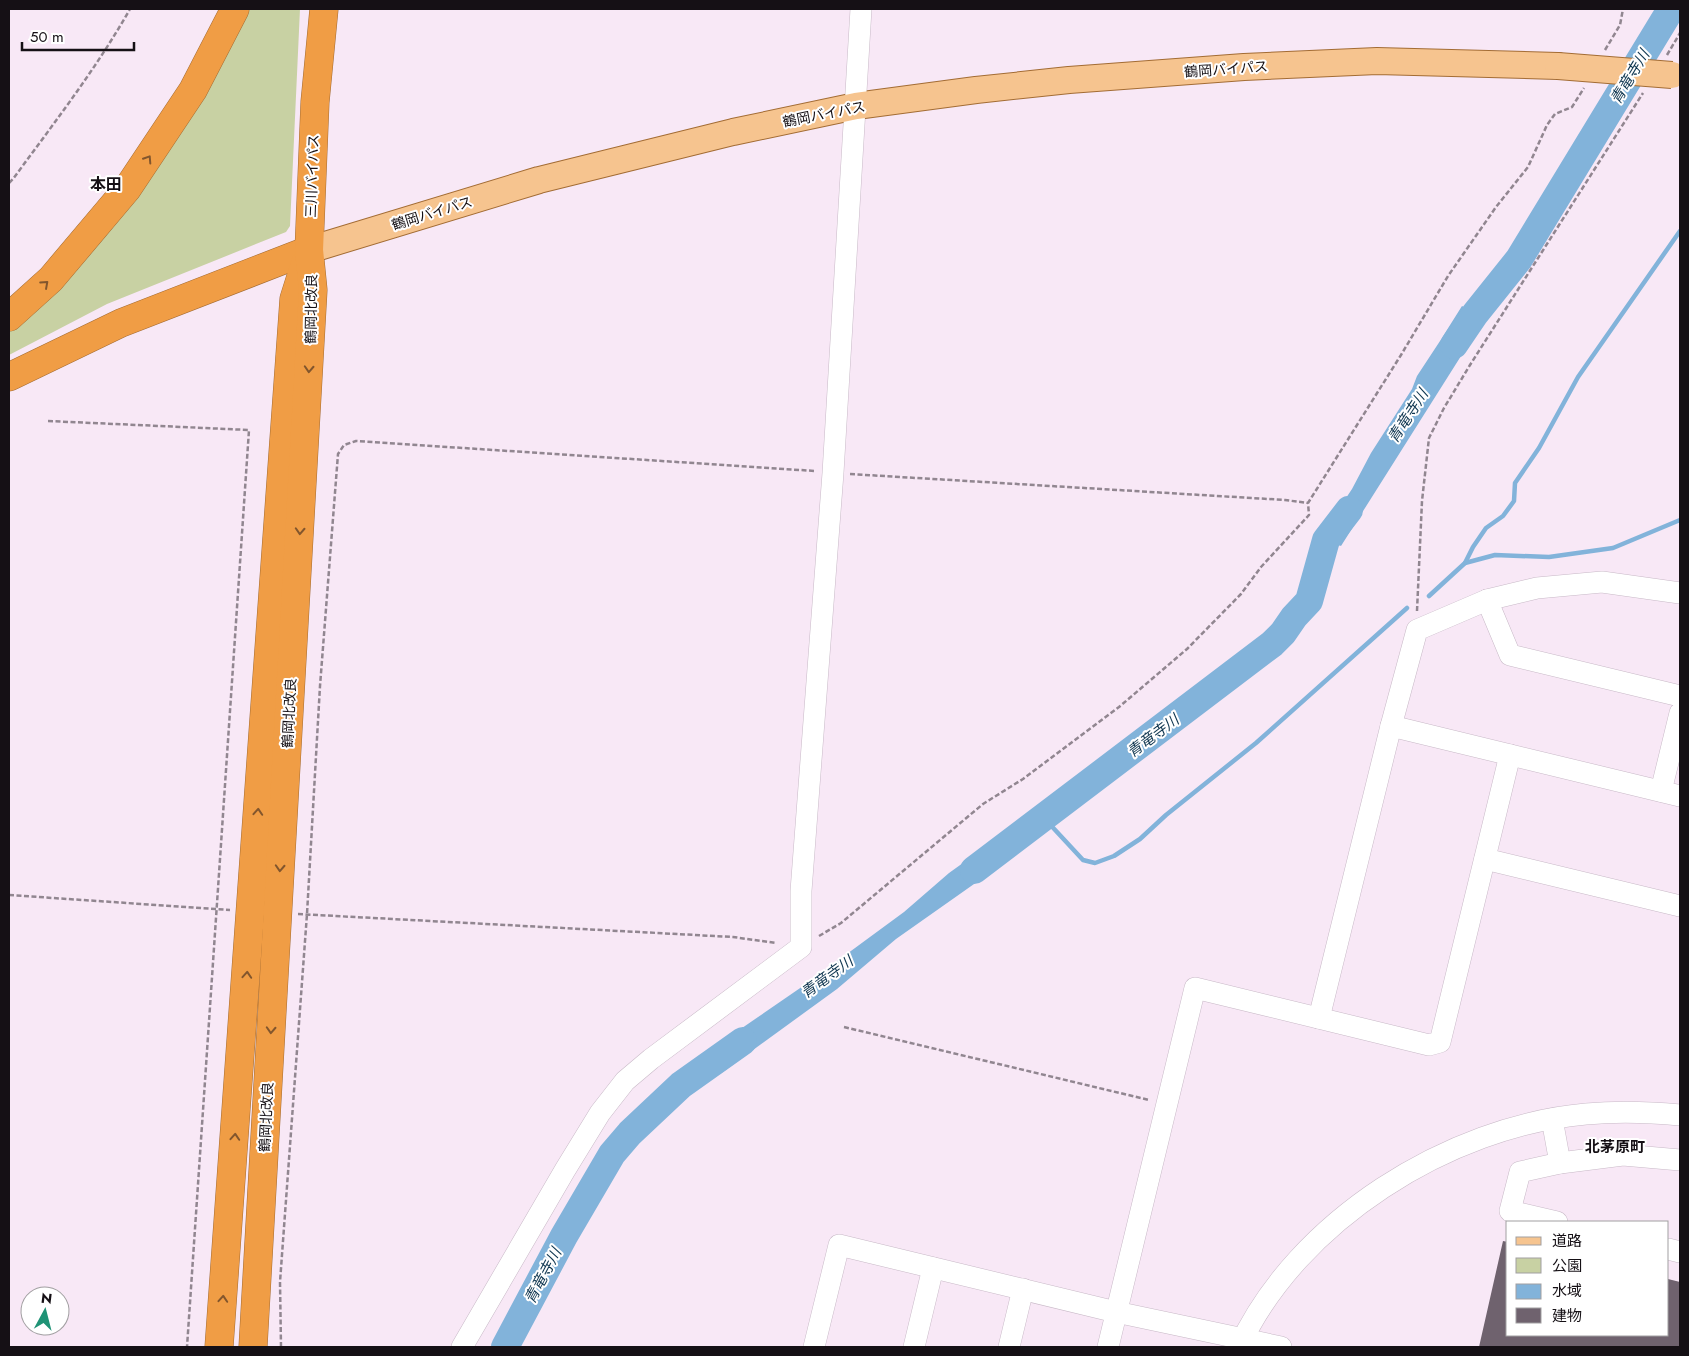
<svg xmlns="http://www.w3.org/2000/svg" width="1689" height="1356" viewBox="0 0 1689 1356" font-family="Jost,'Noto Sans JP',sans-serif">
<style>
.green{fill:#c8d1a3}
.water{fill:#82b3da}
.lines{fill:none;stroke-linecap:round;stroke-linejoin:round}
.stream{stroke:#82b3da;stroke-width:4.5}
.river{stroke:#82b3da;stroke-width:28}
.building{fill:#6f626e}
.minor-casing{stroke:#c8b9c7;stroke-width:22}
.major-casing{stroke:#a36c34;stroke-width:28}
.highway-casing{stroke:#a36c34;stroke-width:29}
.path{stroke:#918690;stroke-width:2.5;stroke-dasharray:5 2.5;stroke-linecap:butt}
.minor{stroke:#fff;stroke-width:21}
.major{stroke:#f6c48f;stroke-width:26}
.highway{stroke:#f09d45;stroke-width:28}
.major-bridge-casing{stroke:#a36c34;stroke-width:28;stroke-linecap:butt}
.major-bridge{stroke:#f6c48f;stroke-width:26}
.oneway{stroke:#82562d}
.labels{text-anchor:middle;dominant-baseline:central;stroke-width:4;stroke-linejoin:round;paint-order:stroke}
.street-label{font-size:14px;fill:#151015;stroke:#fff}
.water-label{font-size:15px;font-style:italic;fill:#0e354f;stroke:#fff}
.neighbourhood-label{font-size:15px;font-weight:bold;fill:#151015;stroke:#fff}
.quarter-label{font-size:16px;font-weight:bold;fill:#151015;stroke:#fff}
</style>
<rect width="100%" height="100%" fill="#f8e8f6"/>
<!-- green -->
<path class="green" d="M231,9H300L290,226L286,232L107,304L9,355V314L170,145Z"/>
<!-- water -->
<g class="water">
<path d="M1462,306L1485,318L1341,546L1320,537L1352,489L1371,453L1412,389L1417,376L1440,341Z"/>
<path d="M995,840L1010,857L984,877L896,939L837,989L720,1074L708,1055L729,1037L806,984L904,912L949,873Z"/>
</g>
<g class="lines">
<!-- stream -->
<g class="stream">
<path d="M1465,563L1495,555L1549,557L1613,548L1680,520"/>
<path d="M1429,596L1465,563L1473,547L1486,528L1503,516L1514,501L1515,483L1539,448L1578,377L1680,231"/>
<path d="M1044,818L1083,860L1095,863L1114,856L1140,839L1166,815L1256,743L1407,608"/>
</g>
<!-- river -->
<g class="river">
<path d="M1454,345L1475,314L1519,259L1671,9"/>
<path d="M974,870L1272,644L1283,633L1294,617L1309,601L1326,540L1349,510"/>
<path d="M505,1347L564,1236L612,1154L630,1133L681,1085L743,1041"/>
</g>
</g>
<!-- building -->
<path class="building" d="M1503,1241L1508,1242V1335H1668V1279L1680,1282V1347H1479Z"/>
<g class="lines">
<defs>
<g id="minor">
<path d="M1487,600L1510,655L1680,696"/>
<path d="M1391,726L1680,796"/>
<path d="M1661,791L1680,713"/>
<path d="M1485,859L1680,906"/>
<path d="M1319,1018L1391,726L1417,630L1487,600L1537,588L1602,582L1680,593"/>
<path d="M1552,1119L1560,1163"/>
<path d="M1557,1222L1510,1211L1520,1172L1560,1163L1623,1155L1680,1160"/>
<path d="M1668,1249L1680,1252"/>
<path d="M462,1347L565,1170L600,1113L625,1081L651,1059L801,947V891L833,473L861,9"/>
<path d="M814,1347L839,1245L1116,1312L1281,1347"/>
<path d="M914,1347L933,1268"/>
<path d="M1009,1347L1023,1289"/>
<path d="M1108,1347L1195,988L1429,1045L1440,1042L1510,755"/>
<path d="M1239,1347C1297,1221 1449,1126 1586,1114C1617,1111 1649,1112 1680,1115"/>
</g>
<path id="major" d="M309,250L539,180L733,132L856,106L976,90L1069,80L1244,67L1377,61L1558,66"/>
<g id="highway">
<path d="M9,317L51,279L127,189L193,90L235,9"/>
<path d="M9,377L121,323L309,250"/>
<path d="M219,1347L294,299L305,264"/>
<path d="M253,1347L313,290L309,250L315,102L324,9"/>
</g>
</defs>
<!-- minor casing -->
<use href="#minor" class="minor-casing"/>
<!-- major casing -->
<use href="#major" class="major-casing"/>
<!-- highway casing -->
<use href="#highway" class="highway-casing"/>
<!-- path -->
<g class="path">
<path d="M1605,50L1620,25L1623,9"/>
<path d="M1667,55L1680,33"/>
<path d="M9,183L13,179C54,123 96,69 130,9"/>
<path d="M48,421L249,430L187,1347"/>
<path d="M850,474L1285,500L1308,503"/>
<path d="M1417,611L1422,501L1429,438L1444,408L1470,365L1643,93"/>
<path d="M9,895L230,910"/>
<path d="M298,914L733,937L776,943"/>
<path d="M819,936L841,923L983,804L1023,779L1119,707L1187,649L1241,594L1261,567L1309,515L1308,503L1401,355L1448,276L1496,207L1528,167L1547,125L1555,114L1572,107L1584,88"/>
<path d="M844,1027L1149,1100"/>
<path d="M281,1347L280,1282L307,914L320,686L338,454L344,445L356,441L815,471"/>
</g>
<!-- minor -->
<use href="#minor" class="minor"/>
<!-- major -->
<use href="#major" class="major"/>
<!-- highway -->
<use href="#highway" class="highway"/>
<defs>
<path id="major-bridge" d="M1558,66L1672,75"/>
</defs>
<!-- major-bridge casing -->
<use href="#major-bridge" class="major-bridge-casing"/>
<!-- major-bridge -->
<use href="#major-bridge" class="major-bridge"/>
</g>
<!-- one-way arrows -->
<defs><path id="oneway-chevron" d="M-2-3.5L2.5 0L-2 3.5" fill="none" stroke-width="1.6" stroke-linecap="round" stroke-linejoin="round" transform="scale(1.25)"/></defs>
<g class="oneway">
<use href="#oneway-chevron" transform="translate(148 159) rotate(-57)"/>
<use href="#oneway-chevron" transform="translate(45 284) rotate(-42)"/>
<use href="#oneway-chevron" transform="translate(309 369) rotate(93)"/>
<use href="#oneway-chevron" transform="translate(300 531) rotate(93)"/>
<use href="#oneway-chevron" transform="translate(258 812) rotate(-86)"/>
<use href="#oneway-chevron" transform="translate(280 868) rotate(93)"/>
<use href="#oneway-chevron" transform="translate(247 975) rotate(-86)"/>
<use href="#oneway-chevron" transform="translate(271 1030) rotate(93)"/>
<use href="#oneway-chevron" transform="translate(235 1137) rotate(-86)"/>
<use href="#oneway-chevron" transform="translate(223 1299) rotate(-86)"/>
</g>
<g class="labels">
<!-- street labels -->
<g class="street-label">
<text transform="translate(1226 69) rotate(-4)">鶴岡バイパス</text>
<text transform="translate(824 114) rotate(-11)">鶴岡バイパス</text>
<text transform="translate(312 176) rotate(-88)">三川バイパス</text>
<text transform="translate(432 213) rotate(-17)">鶴岡バイパス</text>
<text transform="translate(311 309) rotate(-89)">鶴岡北改良</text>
<text transform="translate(289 713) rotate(-87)">鶴岡北改良</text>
<text transform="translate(266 1117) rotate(-87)">鶴岡北改良</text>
</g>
<!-- water labels -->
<g class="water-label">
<text transform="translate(1630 77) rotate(-59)">青竜寺川</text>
<text transform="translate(1408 416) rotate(-57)">青竜寺川</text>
<text transform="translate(1153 736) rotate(-37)">青竜寺川</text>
<text transform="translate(827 977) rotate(-36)">青竜寺川</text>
<text transform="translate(543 1276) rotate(-62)">青竜寺川</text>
</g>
<!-- neighbourhood labels -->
<g class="neighbourhood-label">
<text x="1615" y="1147">北茅原町</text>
</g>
<!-- quarter labels -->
<g class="quarter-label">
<text x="106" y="184">本田</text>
</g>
</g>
<!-- border -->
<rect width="1689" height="1356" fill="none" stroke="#151015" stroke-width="20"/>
<!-- legend -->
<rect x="1506" y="1221" width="162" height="115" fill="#ffffff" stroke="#a19fa1"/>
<rect x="1516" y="1237" width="25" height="8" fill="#f6c48f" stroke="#a19fa1"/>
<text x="1552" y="1246" font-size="15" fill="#151015">道路</text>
<rect x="1516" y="1258" width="25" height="15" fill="#c8d1a3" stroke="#a19fa1"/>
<text x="1552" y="1271" font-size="15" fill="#151015">公園</text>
<rect x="1516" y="1284" width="25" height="15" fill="#82b3da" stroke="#a19fa1"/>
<text x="1552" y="1296" font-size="15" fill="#151015">水域</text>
<rect x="1516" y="1308" width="25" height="15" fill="#6f626e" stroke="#a19fa1"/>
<text x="1552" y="1321" font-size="15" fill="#151015">建物</text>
<!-- north arrow -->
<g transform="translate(45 1311) rotate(7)"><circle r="24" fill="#ffffff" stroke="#a19fa1"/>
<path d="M0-4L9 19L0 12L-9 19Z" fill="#1f9376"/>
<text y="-8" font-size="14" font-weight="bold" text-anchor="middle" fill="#151015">N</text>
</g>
<!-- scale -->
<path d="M22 42v8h112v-8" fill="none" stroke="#151015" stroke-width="2.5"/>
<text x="30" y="42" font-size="15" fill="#151015" stroke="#ffffff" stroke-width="4" paint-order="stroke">50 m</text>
</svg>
